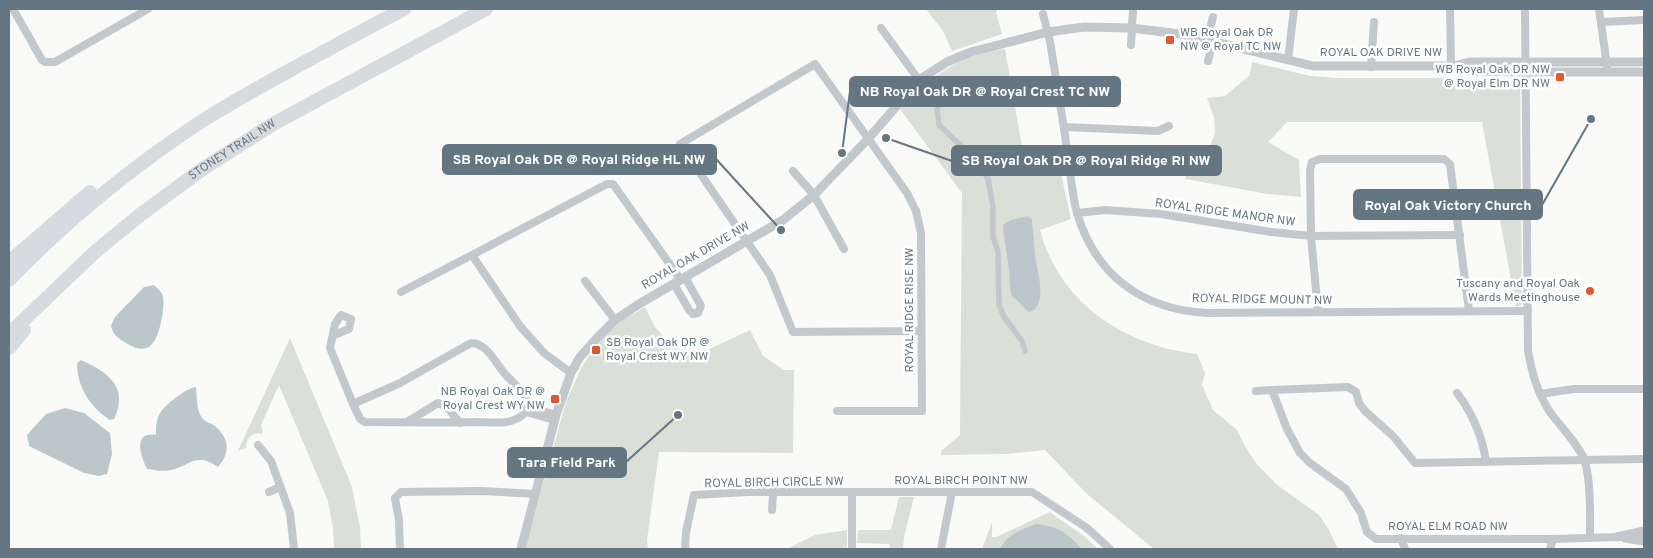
<svg xmlns="http://www.w3.org/2000/svg" width="1653" height="558" viewBox="0 0 1653 558" font-family="Overpass,sans-serif">
<style>
.green{fill:#dadfd7}
.water{fill:#bbc7cb}
.lines{fill:none;stroke-linecap:round;stroke-linejoin:round}
.pedestrian{stroke:#c3c8cc;stroke-width:5.5}
.minor{stroke:#c3c8cc;stroke-width:8}
.tertiary{stroke:#c3c8cc;stroke-width:9}
.motorway{stroke:#d6dbdf;stroke-width:14}
.poi-dot{fill:#e4572e;stroke:#fff;stroke-width:2}
.labels{text-anchor:middle;dominant-baseline:central;stroke-width:5;stroke-linejoin:round;paint-order:stroke}
.poi-label{font-size:12px;fill:#657683;stroke:#fff;text-anchor:end}
.street-label{font-size:12px;fill:#657683;stroke:#fff}
.leader{fill:none;stroke:#657683;stroke-width:2}
.callout-dot{fill:#657683;stroke:#fff;stroke-width:2}
.callout{fill:#657683;stroke:#657683;stroke-width:2}
.callout-label{font-size:14px;text-anchor:middle;font-weight:bold;fill:#fff}
</style>
<rect width="100%" height="100%" fill="#fafaf8"/>
<!-- green -->
<g class="green">
<path d="M926,9H998L996,12L1002,34L952,51L943,31Z"/>
<path d="M1005,49L1025,164L1060,169L1071,219L1040,230C1059,303 1125,346 1197,354L1205,373L1202,385L1213,410L1237,430L1244,444L1255,462L1276,484L1319,515L1329,530L1338,549H1154L1087,494L1045,450L1005,454L941,455V451L960,435L962,193L900,109C930,77 960,54 1005,49Z"/>
<path d="M1252,62L1310,76L1337,78H1440L1516,80L1520,83L1522,301L1521,305L1516,307L1482,122H1287L1268,142L1299,160L1301,197L1268,194L1185,179L1188,167L1203,159L1210,147L1215,133L1214,117L1207,98L1225,96L1250,75Z"/>
<path d="M645,307L655,327L674,348L701,353L750,330L763,356L784,370H794L793,453L659,452L647,540L648,549H525L566,402L581,368L594,348L610,330L623,320Z"/>
<path d="M290,338L352,487L360,528L361,549H334L333,528L328,501L279,385L261,425L263,434C253,432 246,437 246,448L238,451Z"/>
<path d="M899,497H914L904,537L903,549H890L889,544L857,543L858,530H891Z"/>
<path d="M1050,512L1084,536L1098,549H982L992,522V537H996Z"/>
<path d="M847,530V549H787L815,535Z"/>
</g>
<!-- water -->
<g class="water">
<path d="M1028,216L1032,220C1033,232 1034,243 1035,255C1037,272 1047,298 1033,311L1028,312L1017,300L1012,297C1009,286 1010,279 1009,269C1007,254 1004,240 1003,225L1011,220Z"/>
<path d="M154,285C157,288 161,291 162,294C165,301 163,310 162,317C158,339 151,359 126,343C118,338 114,336 111,326L115,317L144,287Z"/>
<path d="M81,360C108,372 129,387 114,419L110,420C90,407 77,387 77,363Z"/>
<path d="M196,387C197,397 196,409 202,418C205,422 211,423 215,426C230,438 230,454 218,467C196,452 191,465 171,470C163,472 155,470 147,469C141,457 132,431 156,435C156,428 156,421 159,415C163,406 186,388 196,387Z"/>
<path d="M65,408L84,413L110,433L112,454L107,474L99,476L84,473L29,446L27,435L46,414Z"/>
<path d="M1036,524C1060,527 1066,532 1082,549H1000C1007,534 1021,530 1036,524Z"/>
</g>
<g class="lines">
<!-- pedestrian -->
<path class="pedestrian" d="M928,81L935,89L939,99L937,110L939,125L976,160L988,179L993,207V237L998,251L999,305L1004,317L1022,341L1025,351"/>
<!-- minor -->
<g class="minor">
<path d="M13,9L42,60L45,62H55L148,9"/>
<path d="M1450,9L1451,66"/>
<path d="M1525,9L1528,351C1532,373 1537,392 1550,412C1559,425 1581,447 1585,462C1591,482 1590,516 1590,538"/>
<path d="M1599,9L1607,66"/>
<path d="M1043,14L1050,41C1055,74 1061,108 1066,142C1070,165 1071,191 1077,213C1096,276 1142,309 1206,313L1528,311"/>
<path d="M1601,22L1644,20"/>
<path d="M881,28L919,80"/>
<path d="M1207,40L1213,17"/>
<path d="M1131,45L1133,9"/>
<path d="M1288,60L1294,9"/>
<path d="M1208,61L1213,41"/>
<path d="M1371,67L1374,22"/>
<path d="M1064,127L1158,131L1169,126"/>
<path d="M793,171L814,195L844,249"/>
<path d="M1077,213L1105,210L1161,214L1271,232L1311,236L1460,235"/>
<path d="M585,281L615,320"/>
<path d="M674,284L689,310L693,314L698,313L701,306L685,277"/>
<path d="M401,292L472,255"/>
<path d="M1318,312L1311,236L1310,170L1312,162L1320,159H1444L1450,164L1469,311"/>
<path d="M334,335L349,329L351,319L341,315L335,324L330,348L353,404"/>
<path d="M471,343C488,343 496,365 506,375C514,384 528,394 527,407C527,414 518,419 511,421C501,424 487,422 477,422C439,423 402,422 365,422L360,419L353,404L400,383Z"/>
<path d="M571,373L544,353L520,326L472,255L607,184H613L681,280"/>
<path d="M1256,391L1272,390"/>
<path d="M1457,393C1472,412 1483,438 1486,462"/>
<path d="M1540,394L1574,389H1644"/>
<path d="M527,406L556,415"/>
<path d="M837,411H922L921,233L916,211L907,193L815,64L680,144L770,275L793,332L921,331"/>
<path d="M526,412L554,420"/>
<path d="M407,422L438,403L447,407L460,423"/>
<path d="M258,445L271,461L290,513L294,549"/>
<path d="M269,492L280,487"/>
<path d="M772,510L773,493"/>
<path d="M1617,537L1553,539H1376L1367,532L1361,513L1346,489L1310,463L1300,453L1287,429L1272,390L1348,387L1356,392L1359,403L1365,411L1393,436L1415,463L1644,459"/>
<path d="M1401,538L1405,549"/>
<path d="M400,549L399,520L395,498L401,492L482,491L536,494"/>
<path d="M685,549L686,532L694,495L748,492H1032L1087,528L1110,549"/>
<path d="M852,549V493"/>
<path d="M941,549L952,492"/>
<path d="M1550,549L1553,539"/>
</g>
<!-- tertiary -->
<g class="tertiary">
<path d="M1454,66L1469,62H1644"/>
<path d="M1617,537L1644,531"/>
<path d="M1625,538L1644,541"/>
<path d="M521,549L556,415L571,373L580,357L597,338L615,320L639,304L783,220L814,195L868,139L919,80L947,62L971,52L1048,32L1084,27L1131,28L1181,34L1207,40L1313,66H1451L1476,71L1526,72H1644"/>
</g>
<!-- motorway -->
<g class="motorway">
<path d="M9,262L90,192"/>
<path d="M9,280C67,220 132,167 202,121C232,102 263,85 294,68C331,48 367,28 404,9"/>
<path id="s1" d="M9,334L96,251L140,215L201,170L273,124L486,9"/>
<path d="M9,348L24,330"/>
</g>
</g>
<!-- markers -->
<g class="poi-dot">
<rect x="1165" y="35" width="10" height="10" rx="2.5"/>
<rect x="1555" y="72" width="10" height="10" rx="2.5"/>
<circle cx="1590" cy="291" r="5"/>
<rect x="591" y="345" width="10" height="10" rx="2.5"/>
<rect x="550" y="394" width="10" height="10" rx="2.5"/>
</g>
<g class="labels">
<!-- poi labels -->
<g class="poi-label">
<text x="1180" y="33" text-anchor="start">WB Royal Oak DR<tspan x="1180" dy="14">NW @ Royal TC NW</tspan></text>
<text x="1550" y="70">WB Royal Oak DR NW<tspan x="1550" dy="14">@ Royal Elm DR NW</tspan></text>
<text x="1580" y="284">Tuscany and Royal Oak<tspan x="1580" dy="14">Wards Meetinghouse</tspan></text>
<text x="606" y="343" text-anchor="start">SB Royal Oak DR @<tspan x="606" dy="14">Royal Crest WY NW</tspan></text>
<text x="545" y="392">NB Royal Oak DR @<tspan x="545" dy="14">Royal Crest WY NW</tspan></text>
</g>
<!-- street labels -->
<g class="street-label">
<text x="1381" y="53">ROYAL OAK DRIVE NW</text>
<text stroke="none"><textPath href="#s1" startOffset="290">STONEY TRAIL NW</textPath></text>
<text transform="translate(1225 213) rotate(8)">ROYAL RIDGE MANOR NW</text>
<text transform="translate(696 256) rotate(-30)">ROYAL OAK DRIVE NW</text>
<text transform="translate(1262 300) rotate(1)">ROYAL RIDGE MOUNT NW</text>
<text transform="translate(910 310) rotate(-90)">ROYAL RIDGE RISE NW</text>
<text x="961" y="481">ROYAL BIRCH POINT NW</text>
<text transform="translate(774 483) rotate(-1)">ROYAL BIRCH CIRCLE NW</text>
<text x="1448" y="527">ROYAL ELM ROAD NW</text>
</g>
</g>
<!-- callouts -->
<path class="leader" d="M842 153L850 91M781 230L716 159M886 138L952 161M1591 119L1542 205M678 415L626 462"/>
<g class="callout-dot">
<circle cx="842" cy="153" r="5"/>
<circle cx="781" cy="230" r="5"/>
<circle cx="886" cy="138" r="5"/>
<circle cx="1591" cy="119" r="5"/>
<circle cx="678" cy="415" r="5"/>
</g>
<g class="callout">
<rect x="850" y="77" width="270" height="29" rx="5"/>
<rect x="443" y="145" width="273" height="29" rx="5"/>
<rect x="952" y="146" width="269" height="29" rx="5"/>
<rect x="1354" y="190" width="188" height="29" rx="5"/>
<rect x="508" y="448" width="118" height="29" rx="5"/>
</g>
<g class="callout-label">
<text x="985" y="96">NB Royal Oak DR @ Royal Crest TC NW</text>
<text x="579" y="164">SB Royal Oak DR @ Royal Ridge HL NW</text>
<text x="1086" y="165">SB Royal Oak DR @ Royal Ridge RI NW</text>
<text x="1448" y="210">Royal Oak Victory Church</text>
<text x="567" y="467">Tara Field Park</text>
</g>
<!-- border -->
<rect width="1653" height="558" fill="none" stroke="#657683" stroke-width="20"/>
</svg>
